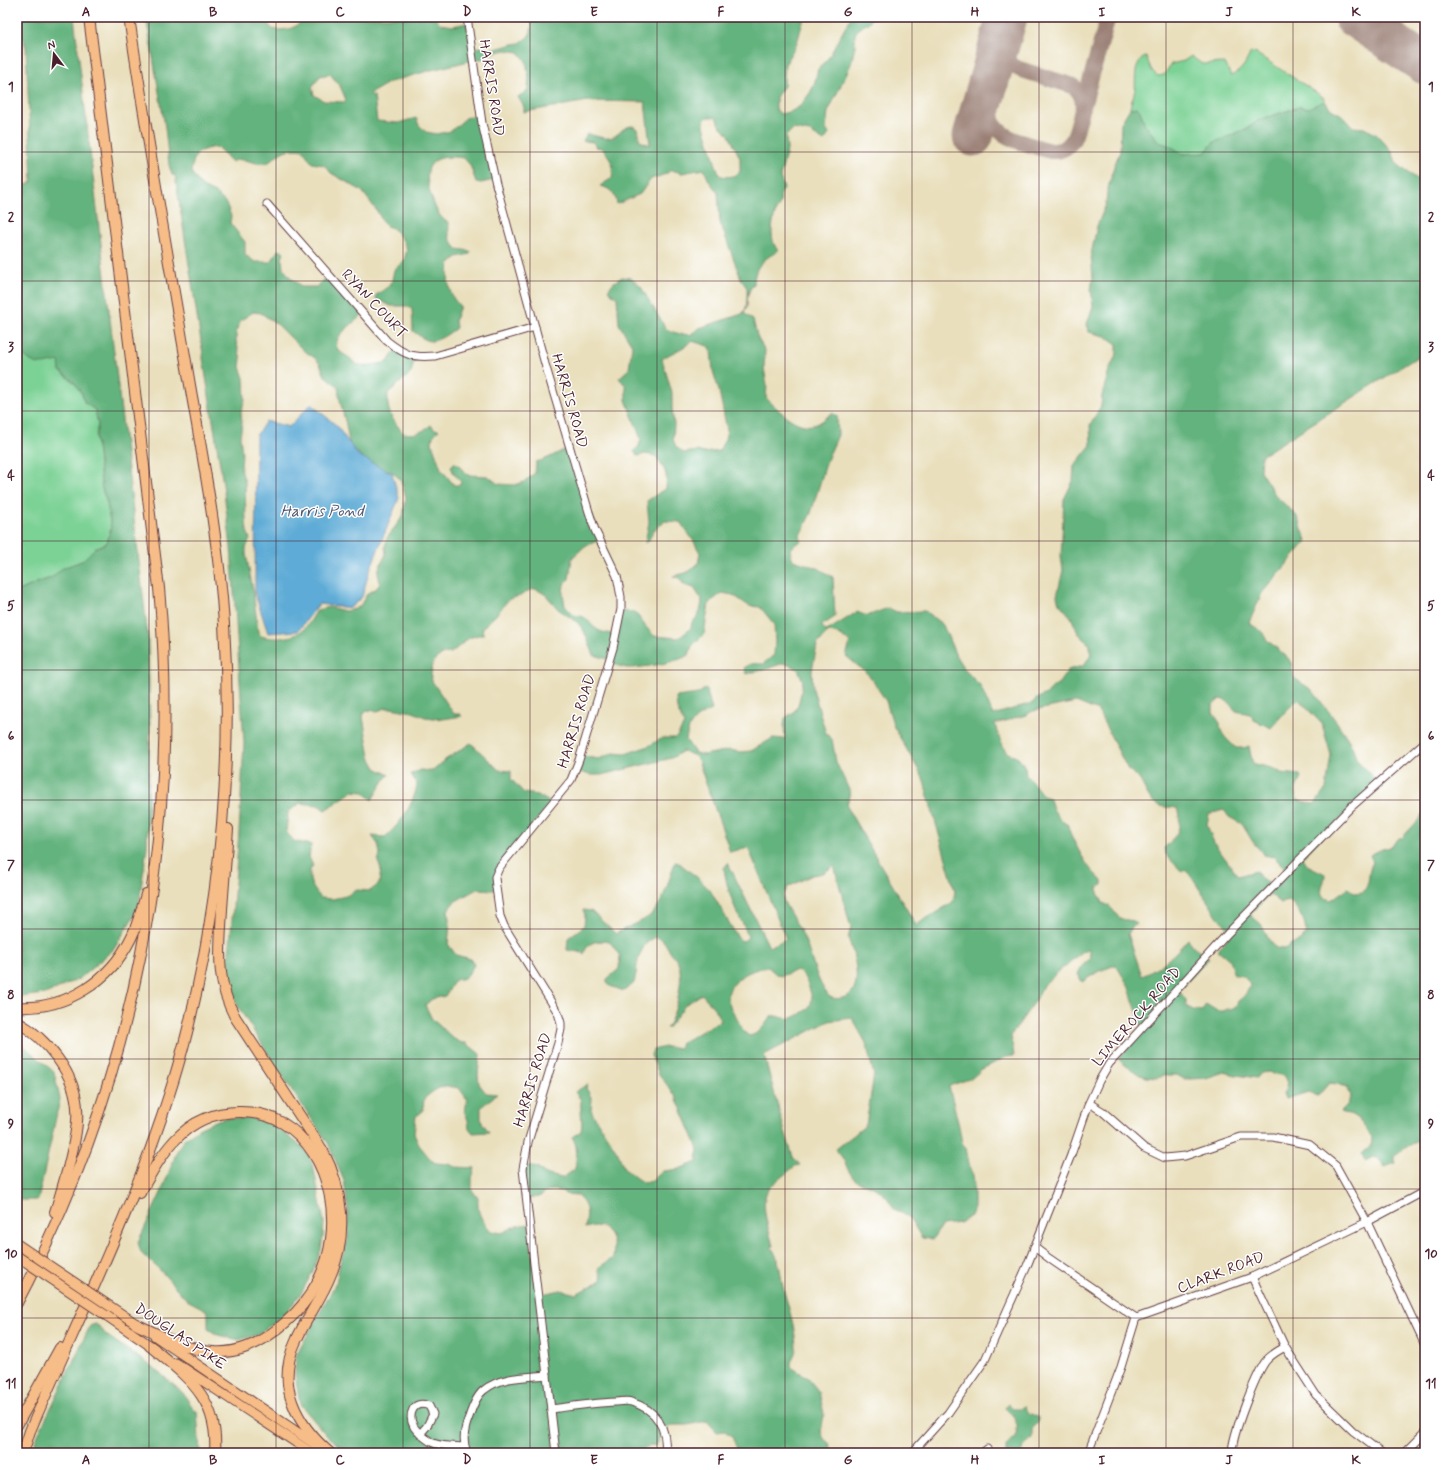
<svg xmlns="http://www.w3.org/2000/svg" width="1442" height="1470" viewBox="0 0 1442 1470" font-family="Mynerve,sans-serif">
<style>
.green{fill:#7bd195;stroke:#627860}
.forest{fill:#64b37e;stroke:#576954;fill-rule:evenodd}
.water{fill:#5dabd6;stroke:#546580}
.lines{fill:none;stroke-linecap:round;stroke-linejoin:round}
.taxiway{stroke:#9a7f74;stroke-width:16}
.runway{stroke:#9a7f74;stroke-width:41}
.minor-casing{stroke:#623c41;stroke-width:9}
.major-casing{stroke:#623c41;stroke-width:11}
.highway-casing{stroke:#623c41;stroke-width:12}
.minor{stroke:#fff;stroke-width:7}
.major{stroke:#f7bd88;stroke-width:9}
.highway{stroke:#f7bd88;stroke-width:10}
.major-bridge-casing{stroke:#623c41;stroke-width:11;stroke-linecap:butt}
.major-bridge{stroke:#f7bd88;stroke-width:9}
.grid{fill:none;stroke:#4a1f2b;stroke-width:1;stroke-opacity:0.55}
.labels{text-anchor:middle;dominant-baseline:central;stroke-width:3;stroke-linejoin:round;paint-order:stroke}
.street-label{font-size:15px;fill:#4a1f2b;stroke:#fff}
.water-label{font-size:16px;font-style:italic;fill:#52576f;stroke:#fff}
.neatline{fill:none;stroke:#4a1f2b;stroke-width:1.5}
.grid-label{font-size:13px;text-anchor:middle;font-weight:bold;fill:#4a1f2b}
</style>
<rect width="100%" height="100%" fill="#fff"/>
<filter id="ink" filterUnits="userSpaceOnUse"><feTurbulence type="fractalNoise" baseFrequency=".025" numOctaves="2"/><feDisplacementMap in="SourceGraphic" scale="8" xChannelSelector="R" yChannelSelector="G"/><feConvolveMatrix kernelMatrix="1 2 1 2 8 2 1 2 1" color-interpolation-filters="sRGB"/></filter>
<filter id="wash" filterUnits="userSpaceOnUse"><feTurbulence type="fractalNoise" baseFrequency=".012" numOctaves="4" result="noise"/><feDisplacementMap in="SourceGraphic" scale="16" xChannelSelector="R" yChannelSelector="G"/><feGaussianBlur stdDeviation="0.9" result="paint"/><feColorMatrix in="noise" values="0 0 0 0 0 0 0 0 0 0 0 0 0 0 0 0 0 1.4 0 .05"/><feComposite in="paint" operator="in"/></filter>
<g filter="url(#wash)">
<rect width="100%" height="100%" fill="#e9dfbc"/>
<!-- green -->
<g class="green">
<path d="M1251,52L1257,54L1323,97L1325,101L1308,108L1299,107L1259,120L1248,128L1213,143L1205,153C1198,154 1190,153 1183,154L1170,146L1159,142L1145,125L1140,111L1130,108C1131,102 1134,95 1135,89C1136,79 1133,61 1146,57L1152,71L1158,76L1164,75L1171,64L1184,61L1191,56L1202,64L1225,63L1231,76C1243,70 1245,64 1251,52Z"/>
<path d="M17,349C36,366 35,366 60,360V371L74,382L82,394L84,402L95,410L98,424L96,437L102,489L107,503L111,528L107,543L95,548L82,561L63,568L51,578L39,582L17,592Z"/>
</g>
<!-- forest -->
<g class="forest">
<path d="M17,17H74L148,637L150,727L147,847L138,909L114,949L79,979L45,994L18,997L17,996V592L39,582L51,578L63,568L82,561L95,548L107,543L111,528L107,503L102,489L96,437L98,424L95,410L84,402L82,394L74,382L60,371L59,361C35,366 35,366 17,349V187L29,184L32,181L26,47L17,23Z"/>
<path d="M146,17H263L272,29C283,31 298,30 303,17H432L435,18L441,24L453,26L467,23L471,48L483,47L495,49L513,44L520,43L528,37L531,32L532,17H805C800,27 800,36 796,45C794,52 788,55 787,62L785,63L784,86L776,97V110L781,114L792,111L800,106L810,93L814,85L818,69L829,57L851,17H873L868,23L859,28L855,34V46L851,64L828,112L826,129L829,134L824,141L810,132L793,129L786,136L787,150L780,177L784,188C779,196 781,195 780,203C779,207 776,210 775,214C771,228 770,240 778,251C764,259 754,266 754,284C745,293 749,302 744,313L753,320L758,339L765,350L764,368L767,385L766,398C779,410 799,433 819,423C824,420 828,416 832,413L837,416L838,435L827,460L811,513L800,535L801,541L794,545L790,551L793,560L818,568L833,577L835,617L821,626L827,631L857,612L867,616L888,608L897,612L925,611L943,625L956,656L964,669L980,685L993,715L1032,703L1038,698L1046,694L1053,687L1059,683L1068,670L1083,666L1092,654L1088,643L1078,633L1071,617L1059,603L1057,596L1063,570L1061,557L1064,499L1073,481L1074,466L1091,445L1090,425L1101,406L1102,396L1109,370L1117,353V344L1105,336L1089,332L1087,324L1093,306L1091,290L1093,278L1091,255L1097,226L1106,204L1107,192L1114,166L1120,152L1121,123L1130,108L1137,107L1140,111L1145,125L1159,142L1170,146L1183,154L1205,153L1213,143L1248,128L1259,120L1299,107L1308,108L1325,101L1331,109L1342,115L1353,127L1364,128L1376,134L1391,150L1397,164L1425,185V352L1261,456L1260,471L1276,496L1296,515L1307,541L1262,593L1249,623L1264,633L1266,639L1288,658L1291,663L1294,678L1312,690L1336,721L1350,742L1357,760L1377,782L1302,858L1307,865L1325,874C1325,886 1314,896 1331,900L1348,888L1354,893L1363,892C1371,884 1367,872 1373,862L1370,855L1382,849L1390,847L1400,837L1401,839L1425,813V1140C1414,1141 1402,1149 1395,1157V1163L1385,1167L1378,1158L1373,1157L1365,1161L1362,1154L1371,1146L1372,1137C1366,1130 1361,1120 1352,1115C1348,1113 1344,1114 1340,1112L1347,1105L1351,1096L1347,1087L1338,1084L1329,1083L1318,1096L1308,1092L1286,1099L1284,1095L1287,1083L1284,1076L1269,1072L1261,1073L1257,1078L1236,1075L1224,1072L1206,1078L1192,1079H1184L1177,1075H1167L1157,1078L1147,1077L1140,1075L1125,1065L1118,1059L1143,1030L1128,985L1116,965L1099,971L1082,982L1078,974L1082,966L1090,959L1089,949L1082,952L1064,967L1043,985L1036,1000L1011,1035L1014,1056L1006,1057L982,1069L972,1078L949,1086L959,1126L962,1143L966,1148L970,1169L973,1175L974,1183L973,1189L974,1194V1208L971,1216L959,1223L942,1225L933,1239L922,1238C915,1229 909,1210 895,1211C889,1198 882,1191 869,1185C865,1184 860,1183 857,1181C846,1173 846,1157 835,1150L866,1125L874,1075L866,1043L852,1018L829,1021L764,1055L783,1125L793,1157L800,1165L795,1166C787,1173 778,1179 771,1186C757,1199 769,1229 773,1246L771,1247C781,1260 780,1276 784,1291C789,1309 795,1327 796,1346C797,1354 790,1359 791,1367L807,1377L819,1392L824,1414L821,1432L824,1439L829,1443L833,1453H739L732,1437L725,1431L717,1432L707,1421L687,1425H671L660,1432L658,1443L656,1444L657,1446L650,1445L638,1453H349L328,1437L300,1404L295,1375L296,1356L336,1283L340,1263L348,1239V1209L344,1181L328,1143L283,1077L237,1005L226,977L230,945L239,832L244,743L231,547L223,484L203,358V354L175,175H172L169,165L165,127ZM506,50L519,52L526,61L529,78L528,90L518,97L524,107V112L588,101L645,102L650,145L640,141L637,129L633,126C621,126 620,136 610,138C603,139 594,135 587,134L583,141L593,142L596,147L602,148C612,160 614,163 612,178L600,186C611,188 615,194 617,204L620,203L640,194L651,179L666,174L671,170L682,173L704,169L709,181L718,193L720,222L741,279L747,288V307L742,314L699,328L690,335L676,333L666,329L641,287L631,278L622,277L613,283L608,290L617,298L619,324L632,345L629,369L619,378L626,386V400L641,439L639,446L634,451L637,456L645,454L656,456C664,468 668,472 666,488L647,501L649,522L645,543L649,540L653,531L665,521L680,522L693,540L700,553L698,564L686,573L673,576L679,578L684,585L694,588L702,600C701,609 700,616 692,622L691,628L679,638L654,636L646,627L635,612L621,611L614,635C610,633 602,633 598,630C586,622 590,616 573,615L565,606L563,594L564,584L569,579L572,558L585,546L600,540L569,448C556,453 549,459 536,462L535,473L524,482L515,485L498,484L488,476L468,475L456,463H454L451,466L453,472L461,482L460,485H454L441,469L432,443L433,436L439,430L434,429L431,425C421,433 415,435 403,433C392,419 386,411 388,393L411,373L415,356L396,349L388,362C379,364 369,366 360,365C354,365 353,360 348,357C342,353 334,350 337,341C340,332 355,322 363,314L329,275L316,287H302L290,277L283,268L282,259L284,252L278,250L271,262H255L245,255V242L230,223L231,216L226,203L215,193L202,187L191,172C195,152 197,150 217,147L232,162C242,155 255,166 266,163C269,163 271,160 274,158C284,149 290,148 303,150L312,163L324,165L331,173L362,191L377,211L384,224L386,226L393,228L402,239L407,249L404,261L394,270L392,280L389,286L376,295V299L391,306H406L412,309L413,331C417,334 424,340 430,341C437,342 450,333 456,328L455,320L460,306C448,295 447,281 449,264L457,257L470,254V251L457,249C449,239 448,237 449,223C438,218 435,206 431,196C421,165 432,153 464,158L470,165L476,182L481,183L494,180L480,115L467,117L451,131L437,134L426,132L419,125L416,118L398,123L377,121L374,96L370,95L371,93L390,82L431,70L469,61L486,58L492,53ZM330,74L340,86L346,100L344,102L324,101L314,95L312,87L320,76ZM708,117H715L717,119L719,125L729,135L740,158V172C734,177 726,178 719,175L704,126V121ZM253,312L261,313L278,325L303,350L315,358L320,364L325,376L338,386C339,398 341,405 344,417C347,426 347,435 350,445L348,450L358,453L367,465L379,469L391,471L400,479L406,497L403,516L387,538L385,547L386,554L379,568L378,573L380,583L377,588L367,594L360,606L355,609L345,611L329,607L317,610C314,615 310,623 305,628C294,639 275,640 261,636L258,632L253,590L246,554V548L250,539L247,531L246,521L245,483L241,469L242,453L240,437L242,424L241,412L245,399L244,378L240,367L241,359L236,341V332L240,321ZM692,341L708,346L711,351L713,371L719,391L727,430L725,439L719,451L704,453L697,451L684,453L676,447L673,439L674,425L672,408V393L662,359C672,352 683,349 692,341ZM536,589L546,595L558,609L577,622L583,629L594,655L608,659L609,662C614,664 621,667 627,668C642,668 675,663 689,655L692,646L704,634L709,603L722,593L733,595L749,606L760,607L774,624L775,642L774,655L763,664C755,664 750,662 744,668L746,674L763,670L784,663L798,669L803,681L799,703L794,712L785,718L784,727L785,739L773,738L751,751L740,752L730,750L704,755L695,753L686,740C689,722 695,717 712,710L706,688L698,694L676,697L677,709L684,724L678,735L675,738H662L649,746L625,754L613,753L599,759L582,756L576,771L590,775H601L672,758L683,751L695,756L698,760C708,791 720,821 730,852L748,847L786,939L769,947L728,863L724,868C726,885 732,901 739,917C743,924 746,929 748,937L745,940L742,941L738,938L710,890L698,878L679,863L675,862C669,879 665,900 652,914C642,923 627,926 616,934L591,911L583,910L585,915L584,926L568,938L567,950L579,952L584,954C587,941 598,940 610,942L620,956L619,969L607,979V983L610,986L624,991C627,988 632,986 634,983C635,981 635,976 636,974C637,962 640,946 652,939C661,934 665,943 669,950C671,955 676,958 678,963C685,977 676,1015 667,1027V1029L686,1004L702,994L718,1013L720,1021L681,1043L679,1048L665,1047L653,1050L651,1055L659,1074L676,1097L692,1134L698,1149L697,1162L679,1169L663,1171L652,1181L645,1183C636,1180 632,1173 624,1169L618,1153L594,1116L591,1110L592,1099L586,1088L588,1084L575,1092L581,1100C580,1111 583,1120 581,1131L572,1137C579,1147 576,1158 575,1169L563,1178C553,1176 545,1176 539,1168L524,1166L527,1199C531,1198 537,1198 540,1196C551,1190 549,1189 562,1191L565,1194L578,1195C588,1208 588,1212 585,1228L594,1226L604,1227C613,1237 615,1245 613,1258L598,1268L602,1280L576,1294L561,1290L537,1295L529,1224L516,1226L502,1233L491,1231C481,1220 477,1213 478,1198L472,1190V1178L475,1168L455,1167L449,1164L436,1163L432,1161L419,1145L414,1134L416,1116L423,1110L424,1099C437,1087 442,1085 459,1088L467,1099L465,1113L468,1120L469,1128L473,1133L489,1132L481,1121V1107L497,1094L486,1093L479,1084L478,1075L480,1054L466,1043H462L454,1039L432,1019L425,1005L432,999L445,996L455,980L466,978L474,965L471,959L456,955L448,944L450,924L448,910L454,902L477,889L496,890L501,863L551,803L538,795L524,793L511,779V771L499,770L471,743L445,760L434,770L432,771L420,770L411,774L417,784C415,802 400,825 385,837L372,836L378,844L380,854L378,862L381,869L379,884L370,891L357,890L346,896L332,899L321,898C312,887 309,884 310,869L313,866L309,857L311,845L294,841L286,832L288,812L300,803L318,805L325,810L353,791L364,792L372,800L385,779L389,775L376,768L370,757L363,717L364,713L367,710L377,711L386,708H391L413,712L425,717L443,719L462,716L460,714H454L432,681L431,674L433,662L442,654L451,653L469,638L478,635H484L482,630L486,624L495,616L509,599L520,596L530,590ZM827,631L841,635L850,643L846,656L869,675L886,701L894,727L923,778L955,891L953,902L916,925L850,813L847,805L850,792L836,762L832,739L826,734L813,689L812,671L817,645L827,633ZM1220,699L1227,701L1236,711L1250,714L1254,720L1271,728L1285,712L1298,699L1322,724L1331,755L1326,789L1315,804C1293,802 1291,797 1301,778L1300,775L1282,773L1272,768L1255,764L1252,761L1249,746L1244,748H1236C1229,741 1219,734 1220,723L1213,713V705ZM1076,702L1098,711L1128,770C1145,777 1144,799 1158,805C1163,808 1171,807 1177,808C1183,827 1178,835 1164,848C1165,857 1176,864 1182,872L1185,870L1190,875L1218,917L1232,932L1218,950L1229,959L1234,975C1243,974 1245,977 1250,985C1248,992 1244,997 1238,1001L1236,1006L1231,1009H1226L1224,1011H1217L1206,1004L1202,1011L1193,1010L1186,1006V1000L1179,991L1209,958L1195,948L1188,939C1175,954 1160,969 1142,976L1128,934L1132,927L1136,923C1131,919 1125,921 1120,918C1113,913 1114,907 1103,903L1098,893V888L1102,885V881C1098,876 1092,872 1089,867C1084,861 1068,832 1068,825C1058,819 1052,810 1050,798L1043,796L1031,780L1026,775L1025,767L1020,759L1006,752L997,732L995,724L1026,715L1033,711ZM1224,810L1229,817L1242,824L1253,842L1264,855L1274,857L1284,867L1283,879L1278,884C1265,883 1263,882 1256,871L1238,876L1214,843L1207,825L1209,814ZM834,866L851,928L848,938C854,953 866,994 842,998C837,999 831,999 828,995C817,982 812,959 806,943C801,929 791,916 784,902L783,896L788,887L812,875L823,873ZM1270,894L1281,903L1289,901C1303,912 1317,940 1291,944L1288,948L1283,949L1276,948L1269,940L1261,924L1250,915ZM768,967L776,974L781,976L797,970C803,974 805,978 808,985C812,996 815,1005 803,1012C800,1014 796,1017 792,1018C784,1020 779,1015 771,1016C765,1025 760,1034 749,1036C741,1030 742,1027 737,1019C734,1012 727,1005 728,996C729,979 754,968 768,967Z"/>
<path d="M17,1040L54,1072L60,1099L38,1200H17Z"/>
<path d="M227,1118H249L271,1124L304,1148L310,1158L314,1170L324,1222L323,1236L321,1250L313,1271L302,1292L285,1314L257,1335L239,1340L218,1335L208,1329V1316L206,1310L187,1300L159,1269L141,1253L138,1242L161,1193L177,1151L184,1139L200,1128L218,1120Z"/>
<path d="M95,1324L100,1327L106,1335L154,1368L183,1393L195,1411H197L200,1453H32L36,1439L90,1326Z"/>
<path d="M1008,1404L1013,1409H1020L1024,1405C1026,1413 1031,1414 1038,1417V1423L1032,1429V1438L1024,1447L1022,1453H1006V1446C1023,1433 1019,1421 1005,1408Z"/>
</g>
<!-- water -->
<path class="water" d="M311,404L336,425L358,455L392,473L399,498L369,572L362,597L350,608L319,604L298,631L268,633L255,594L256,436L266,421L289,427Z"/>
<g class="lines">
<!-- taxiway -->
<g class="taxiway">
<path d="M1002,34C1002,50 1004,62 1019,69L1073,86C1080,91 1083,97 1083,106"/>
<path d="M984,98C992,140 1015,140 1051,151C1062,152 1071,146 1075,135L1108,17"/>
</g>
<!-- runway -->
<g class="runway">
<path d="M1354,17L1425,64"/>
<path d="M973,136L1007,17"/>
</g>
</g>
</g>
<g filter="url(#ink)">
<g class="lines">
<defs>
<g id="minor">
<path d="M467,17L482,123L496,184L545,364L589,512L595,530L617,576L621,597V609L613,648L579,760L571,780L499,868L495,877L496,887L500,916L504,926L558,1013L561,1023V1029L558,1043L528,1142L523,1169L556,1453"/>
<path d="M267,204L387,341C405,355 412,358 435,356L535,327"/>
<path d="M1089,1103L1102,1111L1144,1148L1165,1158L1185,1156L1241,1137H1273L1310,1145L1336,1166L1367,1222L1425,1345"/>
<path d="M1034,1247L1050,1259L1136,1318L1252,1277L1367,1222L1425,1191"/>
<path d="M1252,1277L1285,1347L1316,1395L1353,1431L1382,1453"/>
<path d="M551,1409C573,1406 594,1403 616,1402C621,1402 627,1400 631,1402C656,1409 668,1428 665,1453"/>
<path d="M420,1434L427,1426L433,1414L429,1406C413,1399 407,1415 414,1427C418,1433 425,1438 431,1442C440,1447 454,1446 465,1447"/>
<path d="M467,1453C462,1441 464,1429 469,1417C472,1408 477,1395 484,1390C501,1376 527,1377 547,1375"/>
<path d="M912,1453L948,1413L985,1360L1027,1266L1071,1155L1089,1103L1099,1081L1109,1064L1228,933L1351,807L1425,742"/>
<path d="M982,1453L987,1449"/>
<path d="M1088,1453L1121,1367L1136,1318"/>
<path d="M1232,1453C1232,1435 1255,1377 1265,1362C1270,1355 1278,1351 1285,1347"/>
<path d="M1405,1453L1425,1433"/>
</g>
<g id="major">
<path d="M111,1307L141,1327"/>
<path d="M107,1316L155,1349"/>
<path d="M155,1336L322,1449"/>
<path d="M176,1363L312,1453"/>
</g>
<g id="highway">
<path d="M228,829C226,856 224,883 222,909C220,949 215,980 235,1017L323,1151C343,1189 348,1234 331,1274C322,1298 306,1318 296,1341C275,1385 296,1424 330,1453"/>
<path d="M17,1007C66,1010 110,981 131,938C138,924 142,909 146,894"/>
<path d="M17,1022C34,1031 47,1044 58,1059C85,1096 79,1126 68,1168C64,1182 60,1197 55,1212"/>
<path d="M17,1303C134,1081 182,837 159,588L89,17"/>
<path d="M136,1324C194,1352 230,1371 286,1322C310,1301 327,1271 331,1239C339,1180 306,1111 239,1112C214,1112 192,1122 175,1140C160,1156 150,1175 140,1193"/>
<path d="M150,1346C188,1378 219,1398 215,1453"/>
<path d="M17,1425L60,1348"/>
<path d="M23,1453L30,1431C85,1303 148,1179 184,1044C220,907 233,765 224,624C219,543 204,464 190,385C169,262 147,140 129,17"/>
</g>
</defs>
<!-- minor casing -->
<use href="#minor" class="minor-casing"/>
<!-- major casing -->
<use href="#major" class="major-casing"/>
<!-- highway casing -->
<use href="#highway" class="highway-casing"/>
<!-- minor -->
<use href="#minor" class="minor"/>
<!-- major -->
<use href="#major" class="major"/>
<!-- highway -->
<use href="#highway" class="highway"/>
<defs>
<g id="major-bridge">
<path d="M17,1244L111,1307"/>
<path d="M17,1256L107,1316"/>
</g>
</defs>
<!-- major-bridge casing -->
<use href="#major-bridge" class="major-bridge-casing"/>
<!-- major-bridge -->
<use href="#major-bridge" class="major-bridge"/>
</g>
</g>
<!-- grid -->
<path class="grid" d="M149,17V1453M276,17V1453M403,17V1453M530,17V1453M657,17V1453M785,17V1453M912,17V1453M1039,17V1453M1166,17V1453M1293,17V1453M17,152H1425M17,281H1425M17,411H1425M17,541H1425M17,670H1425M17,800H1425M17,929H1425M17,1059H1425M17,1189H1425M17,1318H1425"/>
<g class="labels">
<!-- street labels -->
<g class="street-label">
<text transform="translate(491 88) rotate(81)">HARRIS ROAD</text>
<text transform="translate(374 304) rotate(47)">RYAN COURT</text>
<text transform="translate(569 401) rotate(74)">HARRIS ROAD</text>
<text transform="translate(577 721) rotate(-73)">HARRIS ROAD</text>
<text transform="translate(1137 1017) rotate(-49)">LIMEROCK ROAD</text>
<text transform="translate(533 1080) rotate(-73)">HARRIS ROAD</text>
<text transform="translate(1221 1273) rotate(-21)">CLARK ROAD</text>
<text transform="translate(180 1337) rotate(34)">DOUGLAS PIKE</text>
</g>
<!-- water labels -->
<g class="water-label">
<text x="322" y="511">Harris Pond</text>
</g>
</g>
<!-- margin -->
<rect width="1442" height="1470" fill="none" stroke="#fff" stroke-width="44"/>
<!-- north arrow -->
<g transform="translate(54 54) rotate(344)" stroke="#ffffff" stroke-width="3" paint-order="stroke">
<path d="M0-3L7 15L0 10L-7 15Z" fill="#4a1f2b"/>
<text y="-6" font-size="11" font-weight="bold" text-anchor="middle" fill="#4a1f2b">N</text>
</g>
<rect x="22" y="22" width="1398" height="1426" class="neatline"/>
<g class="grid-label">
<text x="86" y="16">A</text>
<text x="213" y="16">B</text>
<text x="340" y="16">C</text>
<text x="467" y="16">D</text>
<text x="594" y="16">E</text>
<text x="721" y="16">F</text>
<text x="848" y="16">G</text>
<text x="975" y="16">H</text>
<text x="1102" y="16">I</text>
<text x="1229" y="16">J</text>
<text x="1356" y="16">K</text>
<text x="11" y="91">1</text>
<text x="1431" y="91">1</text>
<text x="11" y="221">2</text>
<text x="1431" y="221">2</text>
<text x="11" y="351">3</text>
<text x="1431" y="351">3</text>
<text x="11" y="480">4</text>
<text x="1431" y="480">4</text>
<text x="11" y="610">5</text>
<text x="1431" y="610">5</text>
<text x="11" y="740">6</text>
<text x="1431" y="740">6</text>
<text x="11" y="869">7</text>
<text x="1431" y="869">7</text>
<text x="11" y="999">8</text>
<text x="1431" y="999">8</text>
<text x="11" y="1128">9</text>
<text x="1431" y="1128">9</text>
<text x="11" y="1258">10</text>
<text x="1431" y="1258">10</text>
<text x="11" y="1388">11</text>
<text x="1431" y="1388">11</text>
<text x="86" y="1464">A</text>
<text x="213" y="1464">B</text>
<text x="340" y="1464">C</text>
<text x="467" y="1464">D</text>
<text x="594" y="1464">E</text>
<text x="721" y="1464">F</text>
<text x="848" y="1464">G</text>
<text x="975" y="1464">H</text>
<text x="1102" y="1464">I</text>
<text x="1229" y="1464">J</text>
<text x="1356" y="1464">K</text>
</g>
</svg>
